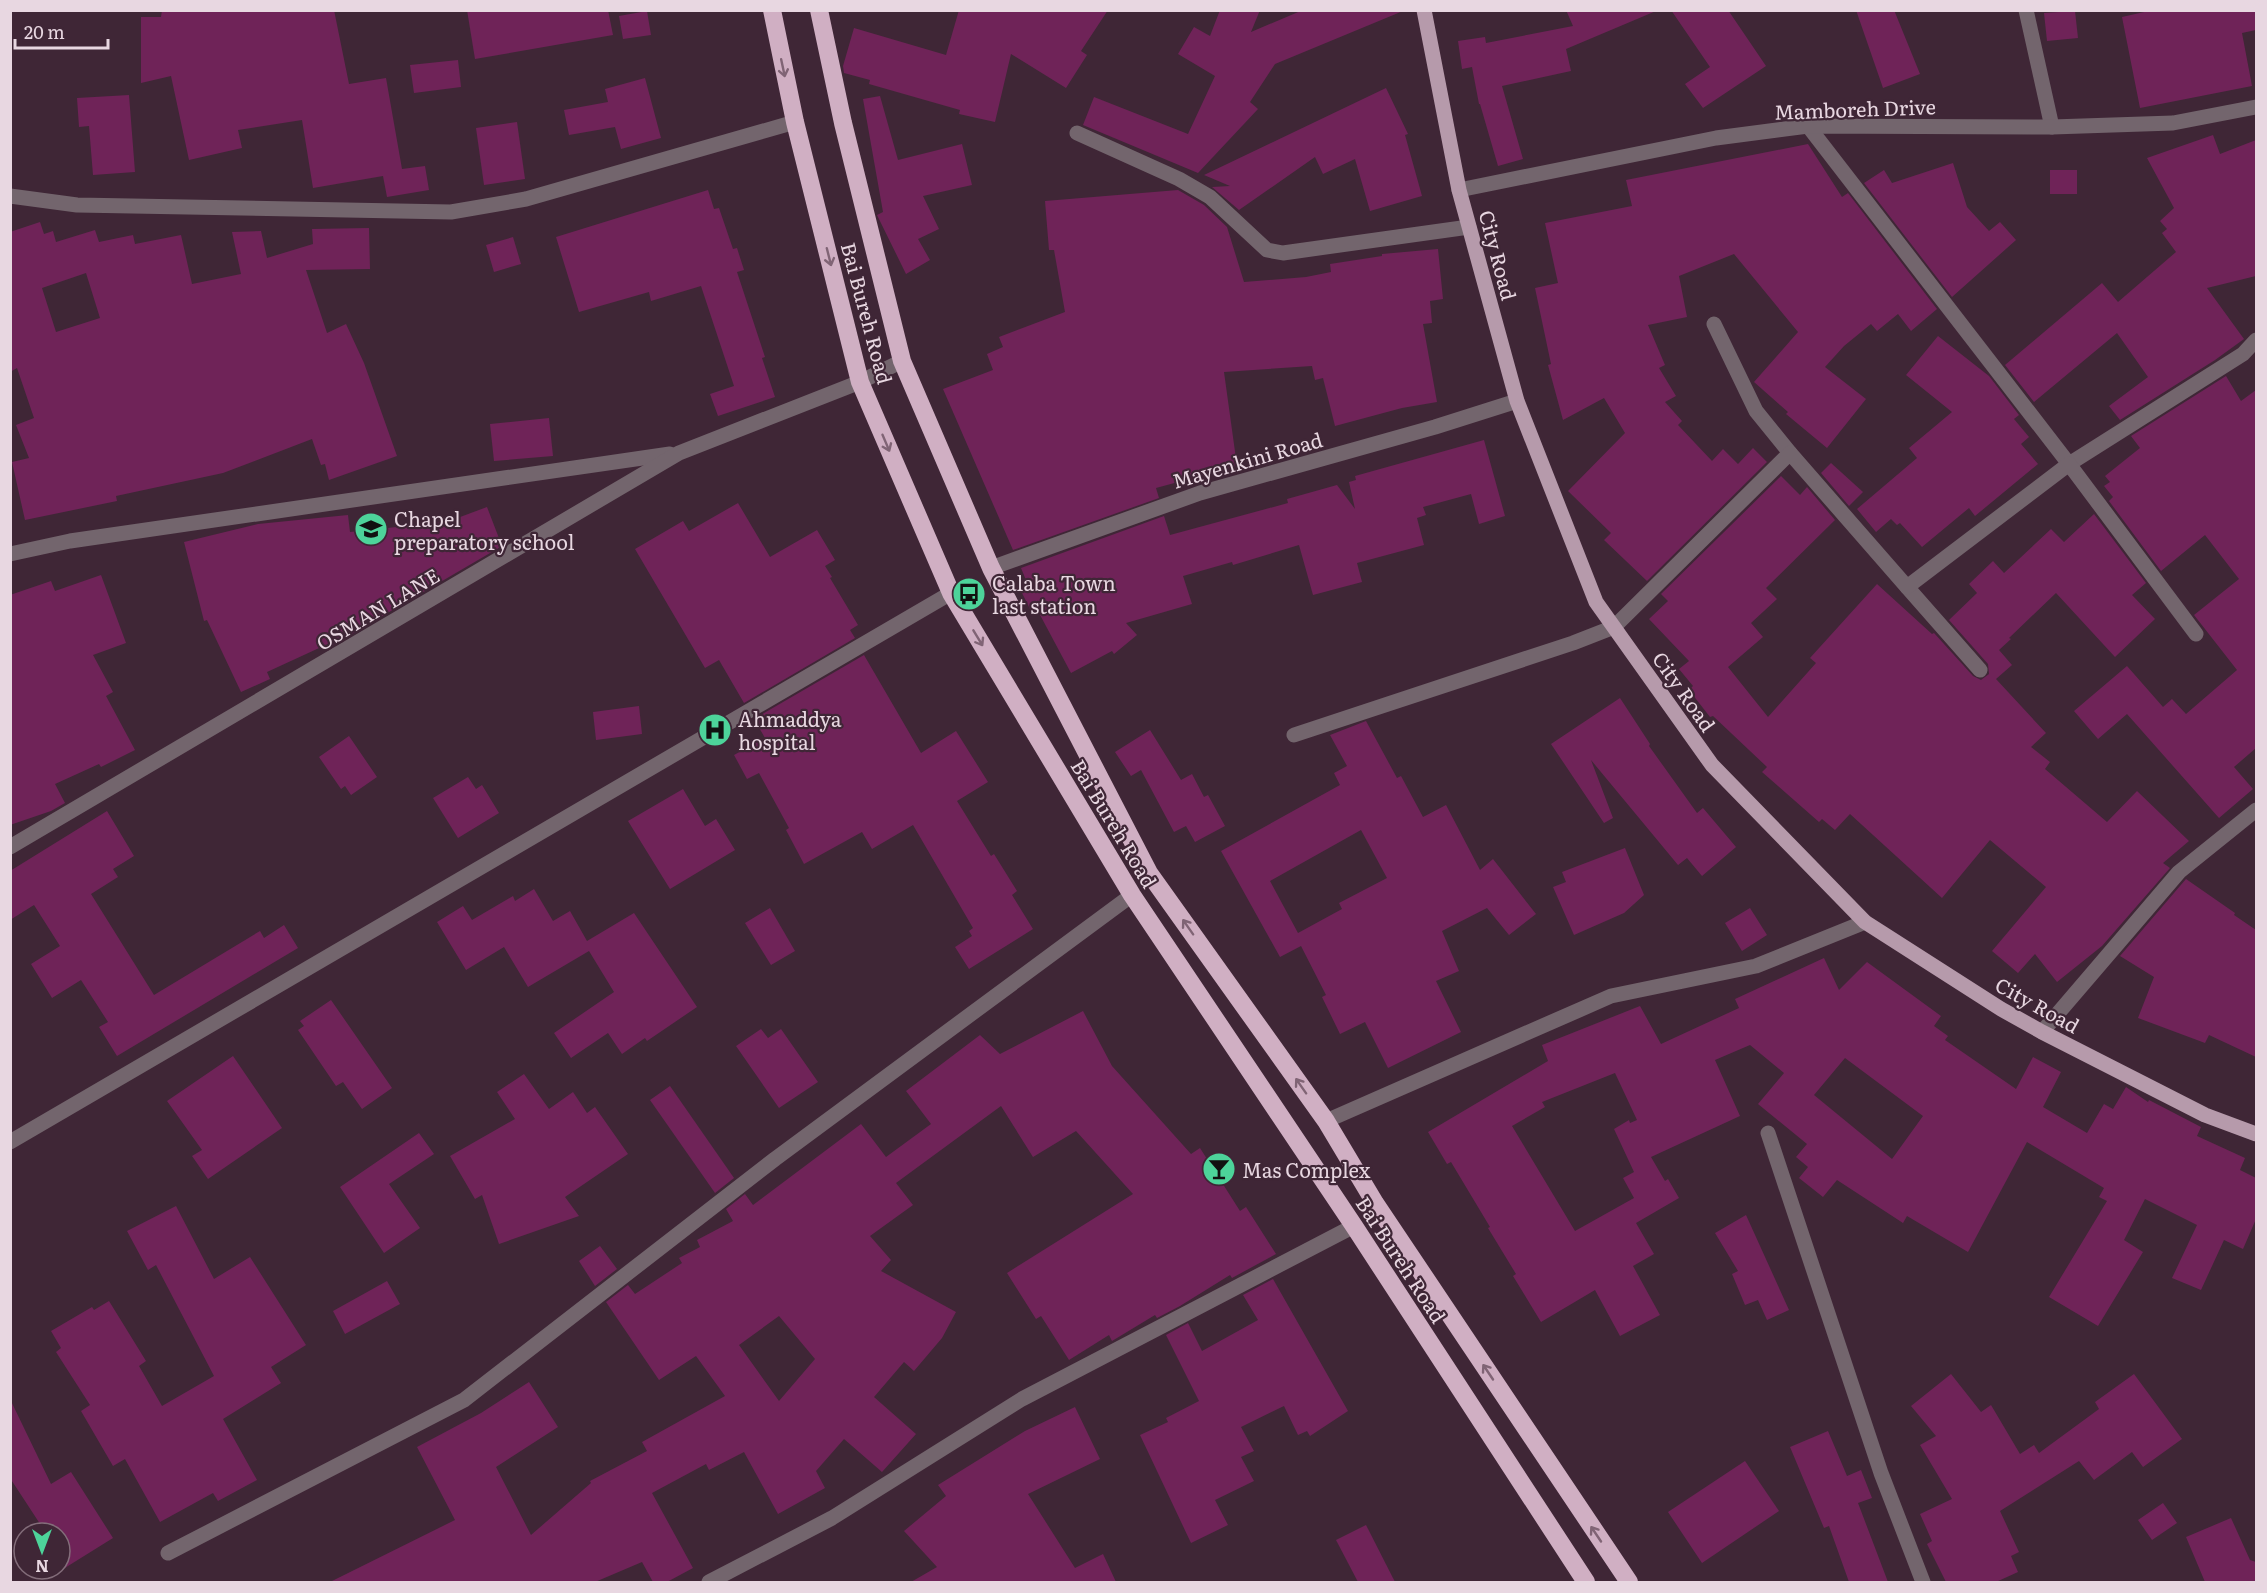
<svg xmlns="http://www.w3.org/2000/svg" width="2267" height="1593" viewBox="0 0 2267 1593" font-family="Literata,serif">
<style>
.building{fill:#6f2358;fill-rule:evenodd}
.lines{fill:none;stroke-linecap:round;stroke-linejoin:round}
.minor{stroke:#73656d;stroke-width:15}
.major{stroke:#b69aab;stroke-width:15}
.highway{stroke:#d0afc3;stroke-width:18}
.oneway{stroke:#806475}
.labels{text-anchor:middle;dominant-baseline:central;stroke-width:4.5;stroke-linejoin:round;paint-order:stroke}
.street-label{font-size:20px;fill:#e8d7e1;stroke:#3f2636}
.poi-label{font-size:20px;fill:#e8d7e1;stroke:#3f2636;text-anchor:start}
</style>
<rect width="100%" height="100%" fill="#3f2636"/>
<!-- building -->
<g class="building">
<path d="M162,10H334L349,84L386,78L402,169L425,166L429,190L387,197L383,176L313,188L302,120L238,130L242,148L189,160L171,76L141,83V17H161Z"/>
<path d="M467,10H608L613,35L475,59Z"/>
<path d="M959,10H1108L1081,51L1087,55L1066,88L1011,54L995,122L959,114L960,110L869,84L870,80L844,73L843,66L854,28L946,55Z"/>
<path d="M1220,10H1260L1251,32L1303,10L1403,11L1275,64L1250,102L1258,109L1198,173L1083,125L1094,97L1188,134L1215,76L1178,54L1194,27L1210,36Z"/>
<path d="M1566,10L1656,11L1566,49L1571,71L1502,86L1523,159L1498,166L1480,104H1479L1472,67L1462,69L1458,41L1485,37L1486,43L1573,26Z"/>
<path d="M1671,10H1728L1766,66L1703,108L1685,84L1710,67Z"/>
<path d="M1856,10H1894L1920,74L1883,88Z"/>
<path d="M2153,10H2256V30L2242,33L2252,86L2140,108L2122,17Z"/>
<path d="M647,11L651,35L623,39L619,16Z"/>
<path d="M2075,11L2078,38L2047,41L2044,13Z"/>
<path d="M458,60L461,87L414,93L410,65Z"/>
<path d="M645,78L661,138L621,149L615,127L569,135L564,110L608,102L605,89Z"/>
<path d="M1386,88L1408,134L1405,135L1422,196L1370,211L1355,159L1323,174L1315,157L1239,210L1212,187L1230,186L1204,175Z"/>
<path d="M129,95L135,172L93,175L89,126L79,127L77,98Z"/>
<path d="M880,96L898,160L962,144L972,185L923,196L939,229L918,239L930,260L906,274L877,215L883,212L863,99Z"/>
<path d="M517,122L525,179L484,185L476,128Z"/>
<path d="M2213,135L2220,154L2256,140V276L2207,288L2244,339L2215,360L2120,420L2109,406L2148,377L2117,333L2034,402L2005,365L2102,283L2118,302L2176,252L2162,233L2167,229L2160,221L2174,208L2147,158Z"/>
<path d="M1808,144L1842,197L1848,193L1937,309L1911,331L1898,314L1877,331L1871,324L1844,346L1825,367L1866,399L1827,448L1786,414L1788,412L1754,382L1798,332L1734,254L1679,276L1687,317L1648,325L1665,365L1659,368L1676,396L1665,402L1682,421L1678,425L1712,461L1723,449L1738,464L1753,448L1767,462L1647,581L1604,540L1611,533L1568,491L1625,433L1604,398L1563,420L1548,365L1551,364L1535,288L1558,283L1545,223L1632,206L1626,180Z"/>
<path d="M1953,163L1967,207L1989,231L2000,222L2016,240L1952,297L1864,183L1884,170L1892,183Z"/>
<rect x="2050" y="170" width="27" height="24"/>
<path d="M708,190L714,209L719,208L733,249L737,248L744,270L737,272L765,357L762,358L775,397L718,416L710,394L734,386L701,286L651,301L649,292L579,312L556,237Z"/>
<path d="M1178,190L1204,205L1227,227L1244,282L1306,277L1331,272L1330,264L1382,256V254L1438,249L1443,299L1430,301L1432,323L1423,324L1437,402L1402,408L1335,426L1323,378L1315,380L1312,366L1224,372L1237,466L1156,488L1159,498L1013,550L943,389L993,370L987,354L1003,347L999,337L1065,312L1054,250H1049L1045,201Z"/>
<path d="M40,222L44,234L53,231L56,242L95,230L99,242L133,235L135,244L181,235L192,284L241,274L232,232L261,231L267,258L313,244L312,229L369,228L370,269L306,270L327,333L346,324L364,363L397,456L329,480L325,464L321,465L312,439L223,473L116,496L117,501L25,520L12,462L29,458L16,425L34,418L17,368L10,372V232ZM86,273L100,318L56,332L42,288Z"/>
<path d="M513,237L521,264L494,272L486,245Z"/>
<path d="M1938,336L1989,376L2019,415L2014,419L2029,437L2021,444L2038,464L1975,516L1969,508L1922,547L1900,523L1897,525L1891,519L1876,532L1857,509L1917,458L1909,448L1952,412L1906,375Z"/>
<path d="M2226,376L2241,401L2256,390V748L2234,767L2253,789L2219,818L2127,714L2098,739L2074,711L2127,666L2163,707L2172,699L2186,714L2237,670L2194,615L2239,579L2205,535L2161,571L2109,501L2113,497L2104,486L2110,482L2105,476L2140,448L2131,436Z"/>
<path d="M549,418L553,456L494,461L490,424Z"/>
<path d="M1484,440L1505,516L1479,524L1471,494L1423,507L1426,515L1417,518L1424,545L1357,563L1362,582L1313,595L1299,545L1233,565L1232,562L1183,576L1192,604L1126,623L1137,635L1114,654L1112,651L1071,673L1039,613L1033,615L1020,589L1028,585L1021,568L1164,516L1170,535L1288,503L1287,499L1337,485L1355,509L1349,482L1356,480L1355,476Z"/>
<path d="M1831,463L1863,492L1849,506L1821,473Z"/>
<path d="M1781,476L1800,495L1807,487L1835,520L1766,588L1777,599L1751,623L1763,637L1728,667L1768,717L1816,663L1810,658L1877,584L1932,634L1934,633L1973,676L1981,680L1989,674L1988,664L1949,620L1977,593L1969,584L1993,561L2004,573L2051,529L2064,542L2094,514L2146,583L2132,595L2155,619L2115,657L2056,593L2009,638L2011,639L1999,650L2012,665L1996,679L2046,733L2031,747L2050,762L2045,769L2107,822L2137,791L2189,841L2163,863L2170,868L2102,946L2057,982L2035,954L2018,973L1992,951L2046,887L1990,840L1942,898L1850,814L1835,830L1822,819L1819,822L1762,772L1767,767L1713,716L1710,717L1689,690L1693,686L1679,669L1689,661L1649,619L1668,601L1661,594Z"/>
<path d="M738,503L770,557L817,530L835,560L825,566L832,577L830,578L858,625L850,630L855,638L744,703L719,660L705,668L635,549L683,521L689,531Z"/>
<path d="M487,507L502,546L331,646L330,643L267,672L270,679L241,692L207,620L204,621L184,542L258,524L348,515L350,532L443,522L444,523Z"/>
<path d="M101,575L126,643L93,655L113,692L106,696L135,750L101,767L99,764L55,784L65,803L51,811L10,825V595L51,581L55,591Z"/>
<path d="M864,655L921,753L956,731L988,782L957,801L991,856L994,854L1017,891L1012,895L1033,929L969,969L955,947L972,936L969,931L973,928L913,825L872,849L862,832L804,864L786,830L789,828L759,773L747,779L734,755L765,738L754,719Z"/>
<path d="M1620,698L1650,744L1649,746L1697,813L1703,808L1736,847L1702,876L1687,858L1678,865L1591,760L1613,818L1604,823L1551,744Z"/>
<path d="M639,706L642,734L596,740L593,712Z"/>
<path d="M1366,721L1397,778L1401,776L1423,817L1446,805L1480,870L1493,859L1536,914L1509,935L1487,908L1442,931L1459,971L1436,981L1461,1032L1388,1068L1365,1022L1340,1034L1322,997L1326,995L1301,946L1280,957L1221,851L1340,785L1334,773L1347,766L1330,735ZM1361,830L1387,878L1339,903L1342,909L1298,933L1270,881Z"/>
<path d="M1150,730L1181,780L1192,774L1204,797L1208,795L1225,826L1195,842L1186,826L1174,832L1141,770L1131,776L1115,752Z"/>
<path d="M349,736L377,777L351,795L345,786L341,789L319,757Z"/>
<path d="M468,777L476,789L482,785L499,813L458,838L433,798Z"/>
<path d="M683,789L705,826L716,819L735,850L670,889L628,821Z"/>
<path d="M107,811L134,856L113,869L118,877L91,894L154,995L260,931L264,938L284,925L298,948L117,1056L99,1027L108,1022L81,980L52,998L31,964L60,946L34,905L10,920V871Z"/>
<path d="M1625,848L1644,895L1624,913L1574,935L1553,887L1566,882L1562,872Z"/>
<path d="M2186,879L2235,913L2234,915L2256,930V1057L2209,1035L2205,1043L2138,1018L2154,977L2120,956Z"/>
<path d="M534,889L553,921L570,911L587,941L634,913L697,1007L647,1041L645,1038L622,1054L608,1033L571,1058L554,1033L614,992L589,951L528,987L504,947L466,970L437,922L463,906L472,920L513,896L515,901Z"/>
<path d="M770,908L795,951L771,965L745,923Z"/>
<path d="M1750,908L1767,935L1742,951L1725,923Z"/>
<path d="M1824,958L1839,990L1867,962L1941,1016L1934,1026L1948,1036L1945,1040L2016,1089L2033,1057L2061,1072L2043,1107L2087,1133L2104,1104L2113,1109L2126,1087L2148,1102L2149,1100L2201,1127L2197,1136L2245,1158L2240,1170L2256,1178V1219L2243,1249L2224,1240L2201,1290L2172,1278L2197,1225L2145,1199L2124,1240L2143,1252L2098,1326L2049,1297L2107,1201L2099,1197L2104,1188L2027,1142L1968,1252L1907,1216L1903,1223L1837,1180L1823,1197L1799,1178L1808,1167L1796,1157L1807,1144L1758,1104L1784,1073L1750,1045L1715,1060L1740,1116L1651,1157L1665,1181L1668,1179L1679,1198L1636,1223L1654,1254L1633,1266L1660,1315L1620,1336L1595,1290L1541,1322L1513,1276L1516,1274L1488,1228L1490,1227L1451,1162L1447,1164L1428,1132L1548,1061L1542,1045L1640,1006L1661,1044L1739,1008L1735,999ZM1845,1058L1923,1116L1892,1159L1814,1095ZM1615,1073L1637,1120L1630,1123L1629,1120L1614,1129L1634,1172L1623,1178L1634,1198L1575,1231L1512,1126L1545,1107L1542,1102Z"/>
<path d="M331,1000L392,1088L362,1109L343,1082L336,1086L298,1030L304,1026L300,1021Z"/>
<path d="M1083,1011L1112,1066L1191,1154L1200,1148L1240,1211L1246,1207L1276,1254L1232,1278L1230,1275L1180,1306L1157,1318L1155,1315L1112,1341L1109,1335L1069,1360L1041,1316L1036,1319L1007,1273L1133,1194L1076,1131L1033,1157L1001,1106L896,1183L913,1205L870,1236L891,1260L881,1271L956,1312L942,1338L914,1371L904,1362L874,1397L916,1434L882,1472L844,1439L816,1471L825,1488L778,1514L744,1452L709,1470L706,1464L652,1493L693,1568L667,1582H653L642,1562L595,1582H330L455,1520L417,1447L481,1413L529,1382L558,1427L496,1467L531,1535L591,1483L590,1481L647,1451L642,1442L725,1396L696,1356L659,1380L606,1302L628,1285L635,1294L682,1263L679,1258L700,1247L697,1240L733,1221L726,1209L745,1194L753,1205L861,1124L886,1157L931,1124L906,1091L980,1035L1000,1054ZM779,1316L815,1359L779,1401L739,1345Z"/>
<path d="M761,1029L768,1038L781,1029L818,1082L779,1108L736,1046Z"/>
<path d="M233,1056L282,1128L208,1179L192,1156L202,1150L167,1101Z"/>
<path d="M524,1074L549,1109L573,1092L587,1113L595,1107L628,1154L565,1197L579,1216L499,1244L482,1195L475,1199L450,1156L515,1119L497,1092Z"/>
<path d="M670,1086L734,1178L715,1193L650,1100Z"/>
<path d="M419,1133L434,1154L389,1184L420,1228L384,1253L340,1187Z"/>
<path d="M176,1206L214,1279L250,1257L306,1345L271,1367L281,1383L223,1419L257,1480L218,1501L213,1493L160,1522L125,1459L113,1466L81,1411L90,1405L56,1352L61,1348L51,1331L92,1307L94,1310L109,1301L146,1361L139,1366L162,1406L214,1376L156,1265L148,1270L127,1231Z"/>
<path d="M1746,1215L1789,1310L1767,1320L1758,1300L1745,1305L1732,1274L1738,1271L1715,1233Z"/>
<path d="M600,1246L617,1269L595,1286L579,1261Z"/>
<path d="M1273,1279L1348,1411L1310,1436L1307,1431L1298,1435L1284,1406L1241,1427L1254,1451L1241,1457L1254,1481L1215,1500L1228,1525L1191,1543L1140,1435L1168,1422L1166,1418L1199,1401L1166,1335L1188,1323L1202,1351L1258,1320L1243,1295Z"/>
<path d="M387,1281L400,1304L345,1334L333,1311Z"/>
<path d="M1951,1374L1981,1412L1991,1405L2020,1454L2034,1445L2039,1453L2099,1409L2095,1402L2134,1374L2182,1439L2143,1467L2132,1452L2094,1480L2079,1461L2000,1511L2019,1552L2011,1556L2018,1572L1996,1582H1946L1927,1544L1932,1541L1920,1514L1952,1499L1920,1445L1936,1436L1911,1406Z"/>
<path d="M10,1399L51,1484L71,1472L113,1538L60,1571V1533H46L10,1478Z"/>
<path d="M1075,1407L1100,1459L1028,1494L1075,1568L1103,1554L1116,1582H911L937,1567L904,1531L946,1496L938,1485L1025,1431Z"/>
<path d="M1828,1431L1847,1476L1861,1470L1872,1498L1858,1503L1888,1582H1849L1829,1526L1824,1528L1790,1447Z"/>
<path d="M1745,1461L1779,1511L1702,1563L1668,1512Z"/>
<path d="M2163,1503L2177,1523L2152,1540L2138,1520Z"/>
<path d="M2231,1518L2250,1560L2256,1562V1582H2205L2186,1537Z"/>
<path d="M1366,1525L1395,1582H1358L1336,1540Z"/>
</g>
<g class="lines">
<!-- minor -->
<g class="minor">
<path d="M2026,10L2052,127"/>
<path d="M1808,126L2069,464L2243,354L2256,340"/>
<path d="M1077,133L1179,179L1210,197L1267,250L1283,253L1469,227"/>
<path d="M1459,190L1716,138L1808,126L2052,127L2173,123L2256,107"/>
<path d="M10,196L77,205L451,212L526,199L795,122"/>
<path d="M1714,324L1756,411L1790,453"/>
<path d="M10,554L70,541L670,454"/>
<path d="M991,568L1200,493L1435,427L1517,401"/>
<path d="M1907,587L1980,670"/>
<path d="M1294,735L1573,643L1614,627L1790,453L1907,587L2069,464L2196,634"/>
<path d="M10,847L679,453L860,382L902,361"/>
<path d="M2042,1032L2179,872L2256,810"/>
<path d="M1326,1121L1611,996L1756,966L1865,922"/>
<path d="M1768,1133L1881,1473L1923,1582"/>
<path d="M10,1142L951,593"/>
<path d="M168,1553L464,1400L775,1159L1132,895"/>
<path d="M709,1582L832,1518L1022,1399L1354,1226"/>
</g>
<!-- major -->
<path class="major" d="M1424,10L1459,190L1517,401L1596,602L1712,765L1865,922L2001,1009L2042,1032L2205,1115L2256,1134"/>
<!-- highway -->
<g class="highway">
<path d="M772,10L795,122L860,382L951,593L1132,895L1354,1226L1586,1582"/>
<path d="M819,10L843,123L902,361L991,568L1149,873L1326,1121L1375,1203L1629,1582"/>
</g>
</g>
<!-- one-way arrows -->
<defs><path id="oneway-shaft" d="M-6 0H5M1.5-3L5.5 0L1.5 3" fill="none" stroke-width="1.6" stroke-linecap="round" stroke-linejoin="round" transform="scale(1.5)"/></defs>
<g class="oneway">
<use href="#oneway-shaft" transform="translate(783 68) rotate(78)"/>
<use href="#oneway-shaft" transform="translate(829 257) rotate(76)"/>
<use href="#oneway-shaft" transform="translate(886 443) rotate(67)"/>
<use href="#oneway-shaft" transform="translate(978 638) rotate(59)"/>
<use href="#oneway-shaft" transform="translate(1188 927) rotate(-125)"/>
<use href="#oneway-shaft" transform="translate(1301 1086) rotate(-125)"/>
<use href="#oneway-shaft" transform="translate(1488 1372) rotate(-124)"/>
<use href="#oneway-shaft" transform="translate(1596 1534) rotate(-124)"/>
</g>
<!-- icons -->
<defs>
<symbol id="school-disc" viewBox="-11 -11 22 22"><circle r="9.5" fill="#4dd39a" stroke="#3f2636"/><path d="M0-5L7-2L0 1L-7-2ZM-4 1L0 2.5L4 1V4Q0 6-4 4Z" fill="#111"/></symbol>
<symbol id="bus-disc" viewBox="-11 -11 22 22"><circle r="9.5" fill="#4dd39a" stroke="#3f2636"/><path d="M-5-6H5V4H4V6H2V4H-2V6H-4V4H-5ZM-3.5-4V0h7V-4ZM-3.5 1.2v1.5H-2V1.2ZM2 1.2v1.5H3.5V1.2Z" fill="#111"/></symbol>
<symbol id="hospital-disc" viewBox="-11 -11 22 22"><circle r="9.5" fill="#4dd39a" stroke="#3f2636"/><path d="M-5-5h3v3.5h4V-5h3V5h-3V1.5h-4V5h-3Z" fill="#111"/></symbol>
<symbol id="bar-disc" viewBox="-11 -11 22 22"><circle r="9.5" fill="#4dd39a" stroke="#3f2636"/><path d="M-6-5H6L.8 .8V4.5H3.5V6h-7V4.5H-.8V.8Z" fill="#111"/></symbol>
</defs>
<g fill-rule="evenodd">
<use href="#school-disc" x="352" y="510" width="38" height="38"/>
<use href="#bus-disc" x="950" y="575" width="38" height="38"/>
<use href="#hospital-disc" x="696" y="711" width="38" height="38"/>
<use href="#bar-disc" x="1200" y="1150" width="38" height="38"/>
</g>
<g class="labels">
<!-- street labels -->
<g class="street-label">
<text transform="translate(1855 108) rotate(-2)">Mamboreh Drive</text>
<text transform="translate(1499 255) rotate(75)">City Road</text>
<text transform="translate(868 313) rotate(75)">Bai Bureh Road</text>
<text transform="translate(1247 459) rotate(-16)">Mayenkini Road</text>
<text transform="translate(377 608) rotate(-31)">OSMAN LANE</text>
<text transform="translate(1685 691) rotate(55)">City Road</text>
<text transform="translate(1115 823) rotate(59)">Bai Bureh Road</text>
<text transform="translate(2038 1004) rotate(29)">City Road</text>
<text transform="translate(1402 1259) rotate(57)">Bai Bureh Road</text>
</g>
<!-- poi labels -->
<g class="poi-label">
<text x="394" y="518">Chapel<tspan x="394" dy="23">preparatory school</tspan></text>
<text x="992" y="582">Calaba Town<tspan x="992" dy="23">last station</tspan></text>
<text x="738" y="718">Ahmaddya<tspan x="738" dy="23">hospital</tspan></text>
<text x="1242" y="1169">Mas Complex</text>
</g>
</g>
<!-- border -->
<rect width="2267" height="1593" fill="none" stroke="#e8d7e1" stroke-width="24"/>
<!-- north arrow -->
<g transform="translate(42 1551) rotate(180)"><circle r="28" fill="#3f2636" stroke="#836d7a" stroke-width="1.5"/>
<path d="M0-4.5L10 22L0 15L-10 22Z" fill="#4dd39a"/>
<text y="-9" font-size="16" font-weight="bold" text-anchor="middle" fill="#e8d7e1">N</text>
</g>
<!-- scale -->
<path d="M15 39v9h93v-9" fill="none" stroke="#e8d7e1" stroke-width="3"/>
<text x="24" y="39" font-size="18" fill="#e8d7e1" stroke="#3f2636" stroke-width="4.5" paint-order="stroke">20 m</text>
</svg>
